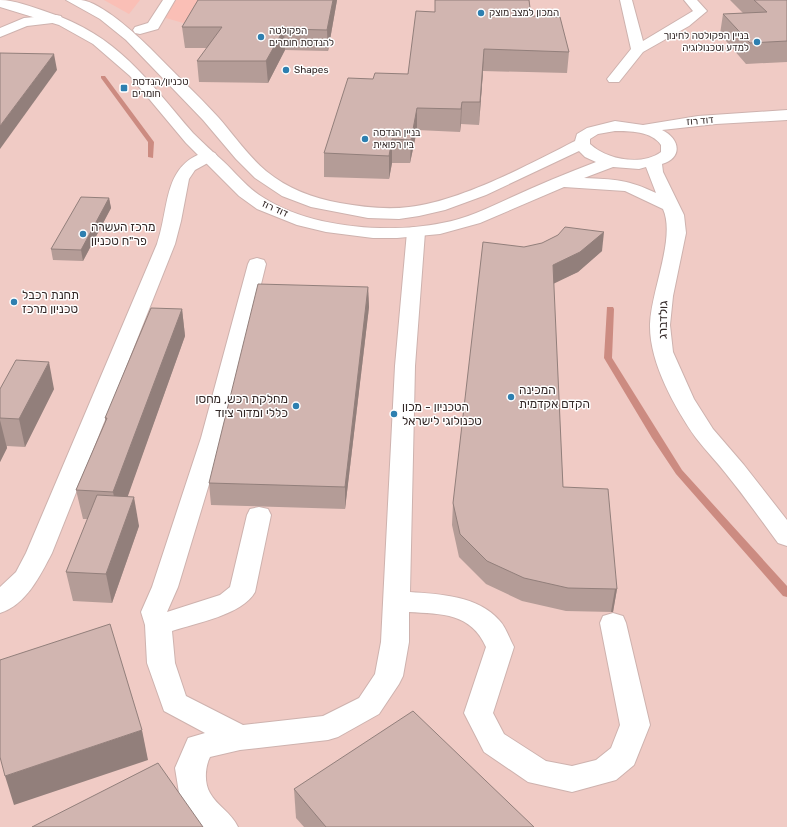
<svg xmlns="http://www.w3.org/2000/svg" width="787" height="827" viewBox="0 0 787 827" font-family="Rubik,Heebo,sans-serif">
<style>
.built{fill:#f0cbc5}
.green{fill:#fabfb6}
.lines{fill:none;stroke-linecap:round;stroke-linejoin:round}
.stream{fill:#cc8b81;fill-rule:evenodd}
.street-casing{stroke:#ceb2ae;stroke-width:2}
.secondary-casing{stroke:#ceb2ae;stroke-width:2}
.street{fill:#fff;fill-rule:evenodd}
.secondary{fill:#fff;fill-rule:evenodd}
.wall{fill:#b49c97}
.shaded-wall{fill:#927f7b}
.building{fill:#d1b5b0;stroke:#927f7b}
.poi-dot{fill:#2d7fb0;stroke:#fff;stroke-width:1.5}
.labels{text-anchor:middle;dominant-baseline:central;stroke-width:3;stroke-linejoin:round;paint-order:stroke}
.far-poi-label{font-size:10px;fill:#332827;stroke:#fff;text-anchor:start}
.far-street-label{font-size:10px;fill:#332827;stroke:#fff}
.poi-label{font-size:12px;fill:#332827;stroke:#fff;text-anchor:start}
.street-label{font-size:12px;fill:#332827;stroke:#fff}
</style>
<rect width="100%" height="100%" fill="#f7dad5"/>
<!-- built -->
<rect class="built" x="0" y="0" width="787" height="827"/>
<!-- green -->
<g class="green">
<path d="M104,0H140L129,14Z"/>
<path d="M169,0H211L197,27L159,16Z"/>
</g>
<g class="lines">
<!-- stream -->
<g class="stream">
<path d="M101,76H105L154,142L153,158L148,157V142L101,78Z"/>
<path d="M607,307H613L614,309L612,358L682,470L787,586V597L783,596L676,474L652,438L604,358Z"/>
</g>
<defs>
<g id="street">
<path d="M163,0H175L158,29L140,34L135,33L133,30L135,27L148,23Z"/>
<path d="M620,0H632L643,41L693,11L684,0H697L707,11L689,26L643,52L619,82H609L607,79L631,49Z"/>
<path d="M56,15L61,16L62,19L61,22L27,26L0,37V28L24,18Z"/>
<path d="M209,151L215,153L217,156L215,159L195,170L189,179L181,221L175,244L52,553C40,576 26,605 0,613V587L16,572L26,553L157,244C170,207 162,163 209,151Z"/>
<path d="M416,227L422,228L425,232L415,366L410,592C440,594 478,596 499,620C506,627 509,638 514,647L493,713L504,734L546,761L572,766L596,760L611,748L620,725L600,623L603,616L613,613L623,616L626,623L650,725L634,765L616,780L572,792L528,782L484,752L464,713L486,647C471,613 442,614 409,612V642L403,676L399,684L379,714L338,737L328,740L240,750L210,757C205,767 204,783 210,793C217,806 231,812 238,827H201L184,808L180,799L175,768L188,738L205,733L164,711L147,663L145,625L141,612L152,587L201,438L248,264L250,260L257,258L264,260L266,264L223,438L178,587L167,612L220,595L230,587L247,515L250,509L259,507L268,509L271,515L255,592C242,615 196,623 172,631L175,663L186,696L243,725L323,716L359,698L375,674L381,642L395,366L407,232L410,228Z"/>
</g>
<path id="secondary" d="M0,0C15,0 32,7 47,12C118,35 147,80 193,133C203,143 213,152 223,161C237,174 248,189 264,198C311,228 389,234 442,223C466,219 488,208 510,198C538,185 567,173 596,162L585,157L579,151L486,195L445,210L419,216L399,219L368,218L311,207L282,196L255,178L236,159L203,120L126,40L100,19L66,0C71,0 76,0 81,0C101,2 136,34 150,48C172,71 196,93 218,117C234,135 247,155 266,171C288,189 313,198 340,203C363,207 386,210 409,207C461,201 528,165 575,141L577,134L587,128L615,121L643,125L698,116L787,110V120L716,124L662,130C679,138 684,157 662,164L663,172L684,215L686,233L673,296L670,325L673,352L694,399L713,429L744,465L787,520V546L778,543C761,520 745,497 727,475C717,462 706,451 696,438C675,408 649,362 650,324C651,291 676,237 663,209L625,191L564,187L480,223L440,234L397,238H373L326,232L297,225L257,209L239,196L186,143L130,76L93,44L59,25L0,7ZM615,131C629,131 652,131 661,145V152C642,166 607,160 590,144V139L598,134ZM613,167L639,169L646,167L656,193C629,180 614,179 584,178Z"/>
</defs>
<!-- street casing -->
<use href="#street" class="street-casing"/>
<!-- secondary casing -->
<use href="#secondary" class="secondary-casing"/>
<!-- street -->
<use href="#street" class="street"/>
<!-- secondary -->
<use href="#secondary" class="secondary"/>
</g>
<!-- wall -->
<g class="wall">
<path d="M198,0H337L328,51L285,50L268,83L199,82L197,61L207,48H185L182,27Z"/>
<path d="M435,0H529L531,16L569,52L567,73L483,71L479,125L461,124L460,132L417,130L410,163H392L389,179L324,177V153L373,79L408,74L435,12Z"/>
<path d="M730,0H787V62L746,64L720,34L723,14L743,13Z"/>
<path d="M109,198L111,208L83,261L53,260L51,249Z"/>
<path d="M524,247L602,251L578,272L553,283L563,487L617,589L613,612L566,611L522,601L486,584L459,557L452,525L453,503Z"/>
<path d="M368,287L369,307L345,509L211,505L209,483Z"/>
<path d="M182,309L185,336L127,497L139,526L112,603L73,601L66,572L88,519H83L76,490L105,423V418Z"/>
<path d="M0,389H54L25,447L7,446V448L0,462Z"/>
<path d="M294,789L534,827H304L296,818Z"/>
</g>
<!-- shaded-wall -->
<g class="shaded-wall">
<path d="M333,0H337L328,51L327,30Z"/>
<path d="M284,29L285,50L268,83L266,61Z"/>
<path d="M484,49L483,71L479,125L480,102Z"/>
<path d="M54,54L57,70L0,149V126Z"/>
<path d="M462,102L461,124L460,132L461,109Z"/>
<path d="M417,108V130L410,163L411,140Z"/>
<path d="M392,139V163L389,179V156Z"/>
<path d="M109,198L111,208L83,261L81,250Z"/>
<path d="M604,232L602,251L578,272L551,285L553,265Z"/>
<path d="M368,287L369,307L345,509V487Z"/>
<path d="M182,309L185,336L119,521L113,492Z"/>
<path d="M49,362L54,389L25,447L19,419Z"/>
<path d="M0,420L7,448L0,462Z"/>
<path d="M134,497L139,526L112,603L106,574Z"/>
<path d="M615,589H617L613,612H611Z"/>
<path d="M142,730L148,760L14,805L5,776Z"/>
</g>
<!-- building -->
<g class="building">
<path d="M198,0H333L327,30L284,29L266,61H197L222,27H182Z"/>
<path d="M435,0H529L531,16L560,17L569,52L484,49L480,102H462L461,109L417,108L411,140L392,139L389,156L324,153L348,78L373,79L375,73L408,74L416,11L435,12Z"/>
<path d="M754,0H787V41L750,43L723,14L767,12Z"/>
<path d="M0,53L54,54L0,126Z"/>
<path d="M81,197L109,198L81,250L51,249Z"/>
<path d="M565,227L604,232L580,252L553,265L563,487L608,489L617,589H615L568,588L524,578L487,561L460,534L453,503L483,242L524,247L542,243L558,235Z"/>
<path d="M258,284L368,287L345,487L209,483Z"/>
<path d="M151,308L182,309L113,492L76,490L107,418H105Z"/>
<path d="M16,360L49,362L19,419L0,418V389Z"/>
<path d="M97,495L134,497L106,574L66,572Z"/>
<path d="M110,624L142,730L5,776L0,757V660Z"/>
<path d="M413,711L534,827H326L294,789Z"/>
<path d="M158,763L203,827H32Z"/>
</g>
<!-- markers -->
<g class="poi-dot">
<circle cx="481" cy="13" r="4"/>
<circle cx="261" cy="37" r="4"/>
<circle cx="757" cy="42" r="4"/>
<circle cx="286" cy="70" r="4"/>
<rect x="120" y="84" width="8" height="8" rx="2"/>
<circle cx="365" cy="139" r="4"/>
<circle cx="83" cy="234" r="4"/>
<circle cx="14" cy="302" r="4"/>
<circle cx="511" cy="397" r="4"/>
<circle cx="296" cy="406" r="4"/>
<circle cx="394" cy="414" r="4"/>
</g>
<g class="labels">
<!-- far-poi labels -->
<g class="far-poi-label">
<text x="489" y="13">המכון למצב מוצק</text>
<text x="269" y="31">הפקולטה<tspan x="269" dy="12">להנדסת חומרים</tspan></text>
<text x="749" y="36" text-anchor="end">בניין הפקולטה לחינוך<tspan x="749" dy="12">למדע וטכנולוגיה</tspan></text>
<text x="294" y="70">Shapes</text>
<text x="132" y="82">טכניון/הנדסת<tspan x="132" dy="12">חומרים</tspan></text>
<text x="373" y="133">בניין הנדסה<tspan x="373" dy="12">ביו רפואית</tspan></text>
</g>
<!-- far-street labels -->
<g class="far-street-label">
<text transform="translate(700 121) rotate(-5)">דוד רוז</text>
<text transform="translate(275 209) rotate(24)">דוד רוז</text>
</g>
<!-- poi labels -->
<g class="poi-label">
<text x="91" y="227">מרכז העשרה<tspan x="91" dy="14">פר"ח טכניון</tspan></text>
<text x="22" y="295">תחנת רכבל<tspan x="22" dy="14">טכניון מרכז</tspan></text>
<text x="519" y="390">המכינה<tspan x="519" dy="14">הקדם אקדמית</tspan></text>
<text x="288" y="399" text-anchor="end">מחלקת רכש, מחסן<tspan x="288" dy="14">כללי ומדור ציוד</tspan></text>
<text x="402" y="407">הטכניון - מכון<tspan x="402" dy="14">טכנולוגי לישראל</tspan></text>
</g>
<!-- street labels -->
<g class="street-label">
<text transform="translate(663 320) rotate(-89)">גולדברג</text>
</g>
</g>
</svg>
